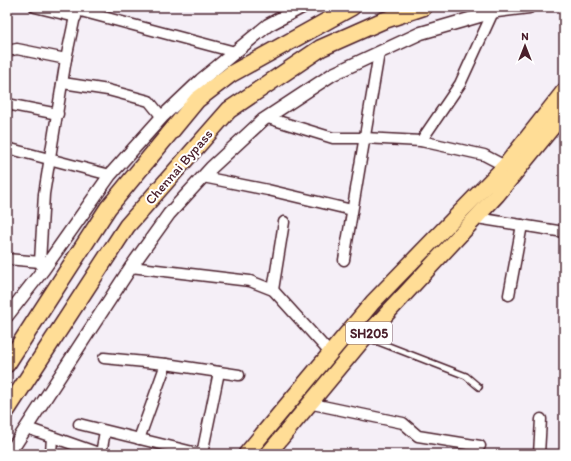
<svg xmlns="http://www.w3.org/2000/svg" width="571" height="461" viewBox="0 0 571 461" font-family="Itim,sans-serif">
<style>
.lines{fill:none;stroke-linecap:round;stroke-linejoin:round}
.service-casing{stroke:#4a1f2b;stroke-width:8}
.minor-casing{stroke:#4a1f2b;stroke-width:13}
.tertiary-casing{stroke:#4a1f2b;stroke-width:15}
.primary-casing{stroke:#4a1f2b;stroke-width:18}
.trunk-casing{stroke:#4a1f2b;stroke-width:19}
.service{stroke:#fff;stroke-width:5}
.minor{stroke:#fff;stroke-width:10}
.tertiary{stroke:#fff;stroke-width:12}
.primary{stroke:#ffdd96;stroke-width:15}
.trunk{stroke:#ffdd96;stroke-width:16}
.labels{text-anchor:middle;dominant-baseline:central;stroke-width:4;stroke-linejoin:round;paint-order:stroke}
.shield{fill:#fff;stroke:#80626b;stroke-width:1}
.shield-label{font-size:13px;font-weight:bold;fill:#4a1f2b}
.street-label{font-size:14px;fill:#4a1f2b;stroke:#fff}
</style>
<rect width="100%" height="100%" fill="#f5eff7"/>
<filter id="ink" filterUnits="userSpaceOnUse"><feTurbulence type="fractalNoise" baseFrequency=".025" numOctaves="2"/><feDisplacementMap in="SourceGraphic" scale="8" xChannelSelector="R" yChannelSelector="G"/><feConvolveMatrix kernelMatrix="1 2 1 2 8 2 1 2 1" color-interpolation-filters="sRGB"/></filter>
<g filter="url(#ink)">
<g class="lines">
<defs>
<path id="service" d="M368,338L466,376L479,387"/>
<g id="minor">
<path d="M35,7L76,17"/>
<path d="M77,10L235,52"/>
<path d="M7,51L17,49L66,59"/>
<path d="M63,83L108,90L149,101L162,117"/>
<path d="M7,104L58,114"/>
<path d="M268,118L333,138H364L421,141L484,155L505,166"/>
<path d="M421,141L460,84L493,12"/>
<path d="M7,148L110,175"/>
<path d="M203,177L268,190L352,210"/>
<path d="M477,218L564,232"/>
<path d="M7,259L40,262"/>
<path d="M344,260L379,53"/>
<path d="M131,267L250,281L273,290L331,354"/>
<path d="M43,270L40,262L44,194L66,59L77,7"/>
<path d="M273,290L284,222"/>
<path d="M509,295L522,225"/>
<path d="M104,358L166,364L239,375"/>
<path d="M308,403L403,423L418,436L480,446"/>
<path d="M79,424L201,454"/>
<path d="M27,428L101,454"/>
<path d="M139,439L166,364"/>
<path d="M51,454L52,437"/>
<path d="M101,454L105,431"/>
<path d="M202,454L219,372"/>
<path d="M539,454L541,419"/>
</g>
<g id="tertiary">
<path d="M7,316L43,270L110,175L162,117L201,80L268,25L302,7"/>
<path d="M9,454L131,267L169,214L211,168L263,120L333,74L421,33L497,11L529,7"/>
</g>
<g id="primary">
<path d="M246,454L373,302L505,166L564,91"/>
<path d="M268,454L365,337L497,195L564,113"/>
</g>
<g id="trunk">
<path d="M7,364L108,208L197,100L231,74L352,7"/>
<path d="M7,410L127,226L229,110L321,48L382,21L424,7"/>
</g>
</defs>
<!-- service casing -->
<use href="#service" class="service-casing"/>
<!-- minor casing -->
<use href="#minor" class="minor-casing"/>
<!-- tertiary casing -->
<use href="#tertiary" class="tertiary-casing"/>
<!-- primary casing -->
<use href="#primary" class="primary-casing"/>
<!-- trunk casing -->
<use href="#trunk" class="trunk-casing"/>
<!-- service -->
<use href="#service" class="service"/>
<!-- minor -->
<use href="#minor" class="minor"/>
<!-- tertiary -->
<use href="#tertiary" class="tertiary"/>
<!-- primary -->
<use href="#primary" class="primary"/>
<!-- trunk -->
<use href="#trunk" class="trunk"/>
</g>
</g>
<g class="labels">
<!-- shield labels -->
<rect class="shield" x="346" y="322" width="46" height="22" rx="3"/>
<g class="shield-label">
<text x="369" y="333">SH205</text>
</g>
<!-- street labels -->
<g class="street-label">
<text transform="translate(179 167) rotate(-49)">Chennai Bypass</text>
</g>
</g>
<!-- margin -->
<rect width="571" height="461" fill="none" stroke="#fff" stroke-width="24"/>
<rect x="12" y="12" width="547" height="437" fill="none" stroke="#4a1f2b" stroke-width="1.5" filter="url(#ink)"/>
<!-- north arrow -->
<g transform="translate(525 46)" stroke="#ffffff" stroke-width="3" paint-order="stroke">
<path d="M0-3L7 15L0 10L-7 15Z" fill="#4a1f2b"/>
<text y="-6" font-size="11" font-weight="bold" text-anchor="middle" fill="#4a1f2b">N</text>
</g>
</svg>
